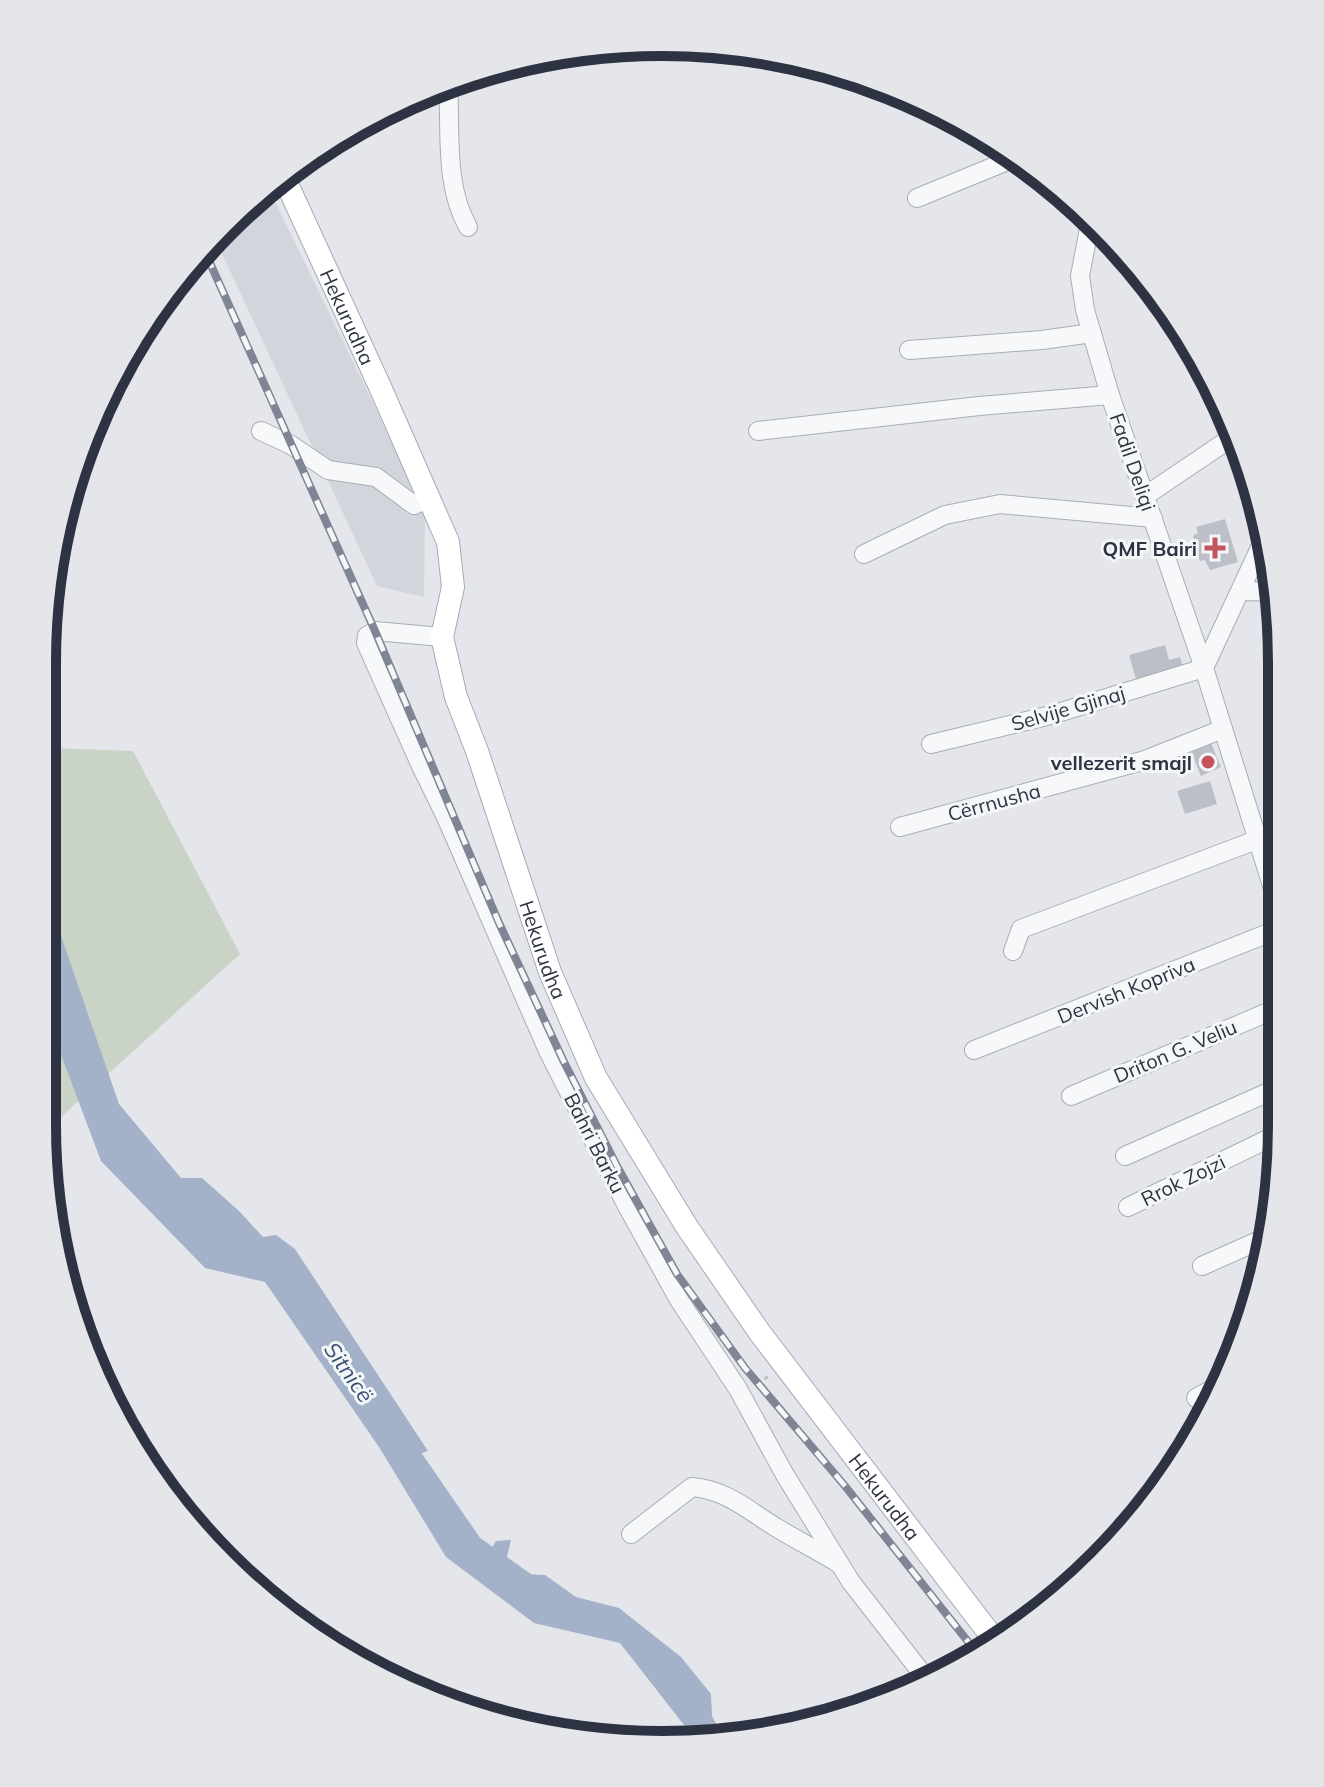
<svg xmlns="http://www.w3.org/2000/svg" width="1324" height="1787" viewBox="0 0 1324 1787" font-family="Mulish,sans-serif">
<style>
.built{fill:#d3d5dd}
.green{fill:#c9d4c6}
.water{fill:#a3b2c8}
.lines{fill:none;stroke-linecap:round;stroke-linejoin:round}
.river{stroke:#a3b2c8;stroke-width:28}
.building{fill:#bcbfc7}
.minor-casing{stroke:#a9adb5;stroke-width:20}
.major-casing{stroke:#a4aab6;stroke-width:24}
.path{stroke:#bec1c6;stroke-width:3;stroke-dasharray:6 6;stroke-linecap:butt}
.minor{stroke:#f7f8f9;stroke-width:18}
.major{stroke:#fff;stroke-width:22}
.rail-casing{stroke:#7f8594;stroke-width:8}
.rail{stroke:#f4f6f8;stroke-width:5;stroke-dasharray:15;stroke-linecap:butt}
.poi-dot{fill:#c5545d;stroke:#f4f6f8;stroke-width:3}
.labels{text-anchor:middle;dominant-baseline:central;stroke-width:6;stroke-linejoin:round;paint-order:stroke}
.street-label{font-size:20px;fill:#2d3342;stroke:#f4f6f8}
.poi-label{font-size:20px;font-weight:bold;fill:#2d3342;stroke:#f4f6f8;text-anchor:end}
.water-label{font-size:22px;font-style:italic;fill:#3a5073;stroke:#f4f6f8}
.rim{fill:none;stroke:#2d3342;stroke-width:10}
</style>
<rect width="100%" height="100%" fill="#e4e6eb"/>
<!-- built -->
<path class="built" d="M268,187L425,510L424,597L377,586L217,243Z"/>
<!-- green -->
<path class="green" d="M47,601C67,638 53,706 49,748L133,751L240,954L50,1127L42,1089L43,622Z"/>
<!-- water -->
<path class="water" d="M47,601C68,641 51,704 49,748C49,771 51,794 51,817C50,847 46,874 50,904L119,1104L181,1178H202L239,1211L263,1237L276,1235L295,1249L428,1451L412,1456L410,1479L434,1505L453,1499L464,1532L490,1551L496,1541L511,1540L503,1573L545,1575L576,1597L619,1608L681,1657L711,1694L712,1716L724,1739L698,1743L620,1643L534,1623L446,1557L379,1447L265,1282L205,1268L101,1161L42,1004L43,622Z"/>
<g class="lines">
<!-- river -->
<path class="river" d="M390,1432L470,1548L536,1595"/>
</g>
<!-- building -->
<g class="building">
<path d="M1225,519L1238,562L1210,570L1205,560L1200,561L1193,536L1198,533L1196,527Z"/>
<path d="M1165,645L1169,660L1180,657L1185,674L1138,686L1129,655Z"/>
<path d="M1211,743L1221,767L1201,776L1191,751Z"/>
<path d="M1210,781L1217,804L1185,814L1177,791Z"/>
</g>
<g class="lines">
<defs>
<g id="minor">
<path d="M448,83C451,130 444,185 468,227"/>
<path d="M917,198L1017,157"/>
<path d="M1091,218L1080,276L1085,310L1110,395L1204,668L1279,908"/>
<path d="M909,350L1042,340L1092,333"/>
<path d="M261,431L291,445L328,470L376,477L414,505L430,498"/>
<path d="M758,431L979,406L1110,395"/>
<path d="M1145,496L1237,434"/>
<path d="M864,554L945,515L1000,504L1153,518"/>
<path d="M1241,591L1277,592"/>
<path d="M442,637L375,631L367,636L366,643L420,764L445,815L549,1053L628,1208L679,1300L738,1389L785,1475L851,1582L928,1681"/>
<path d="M1204,668L1265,537"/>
<path d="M931,744L1051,715L1204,668"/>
<path d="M900,827L1142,761L1223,729"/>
<path d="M1013,951L1021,929L1259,839"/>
<path d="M974,1050L1279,929"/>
<path d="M1071,1096L1280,1007"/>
<path d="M1125,1156L1280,1087"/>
<path d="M1128,1207L1280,1133"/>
<path d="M1202,1266L1267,1237"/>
<path d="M1196,1398L1222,1384"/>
<path d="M631,1534L692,1487C727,1490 749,1511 777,1528C797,1540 818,1551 838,1563"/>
</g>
<g id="major">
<path id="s1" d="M282,173L381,389L448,542L453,587L442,637L456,697L477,751L550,972L596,1078L687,1227L760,1333L996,1642"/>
</g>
</defs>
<!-- minor casing -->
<use href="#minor" class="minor-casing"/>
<!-- major casing -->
<use href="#major" class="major-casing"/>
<!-- path -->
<path class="path" d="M753,1383L768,1377"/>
<!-- minor -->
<use href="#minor" class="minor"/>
<!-- major -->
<use href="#major" class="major"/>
<defs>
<path id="rail" d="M206,254L375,631L499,923L564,1062L618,1168L677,1274L745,1368L845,1486L977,1653"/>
</defs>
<!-- rail casing -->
<use href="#rail" class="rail-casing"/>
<!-- rail -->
<use href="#rail" class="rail"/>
</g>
<!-- markers -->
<g class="poi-dot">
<path d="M1211 536h8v8h8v8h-8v8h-8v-8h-8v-8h8z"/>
<circle cx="1208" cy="762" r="8"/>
</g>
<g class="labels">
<!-- street labels -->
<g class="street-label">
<text stroke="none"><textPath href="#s1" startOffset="158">Hekurudha</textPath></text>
<text transform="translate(1133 462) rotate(71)">Fadil Deliqi</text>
<text transform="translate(1068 708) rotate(-16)">Selvije Gjinaj</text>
<text transform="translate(994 802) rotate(-15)">Cërrnusha</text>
<text stroke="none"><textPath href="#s1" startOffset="830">Hekurudha</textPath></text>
<text transform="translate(1126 990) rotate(-22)">Dervish Kopriva</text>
<text transform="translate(1175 1051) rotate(-23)">Driton G. Veliu</text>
<text transform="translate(595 1143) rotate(63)">Bahri Barku</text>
<text transform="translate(1183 1180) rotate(-26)">Rrok Zojzi</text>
<text stroke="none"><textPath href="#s1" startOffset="1478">Hekurudha</textPath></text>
</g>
<!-- poi labels -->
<g class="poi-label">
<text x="1197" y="548">QMF Bairi</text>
<text x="1192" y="762">vellezerit smajl</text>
</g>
<!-- water labels -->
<g class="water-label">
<text transform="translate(349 1372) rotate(55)">Sitnicë</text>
</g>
</g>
<!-- crop -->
<path d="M0 0H1324V1787H0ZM662 56H662A606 606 0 0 1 1268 662V1125A606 606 0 0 1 662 1731H662A606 606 0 0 1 56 1125V662A606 606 0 0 1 662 56Z" fill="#e4e6e9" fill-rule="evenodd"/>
<path class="rim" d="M662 56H662A606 606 0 0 1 1268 662V1125A606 606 0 0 1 662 1731H662A606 606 0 0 1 56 1125V662A606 606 0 0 1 662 56Z"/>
</svg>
